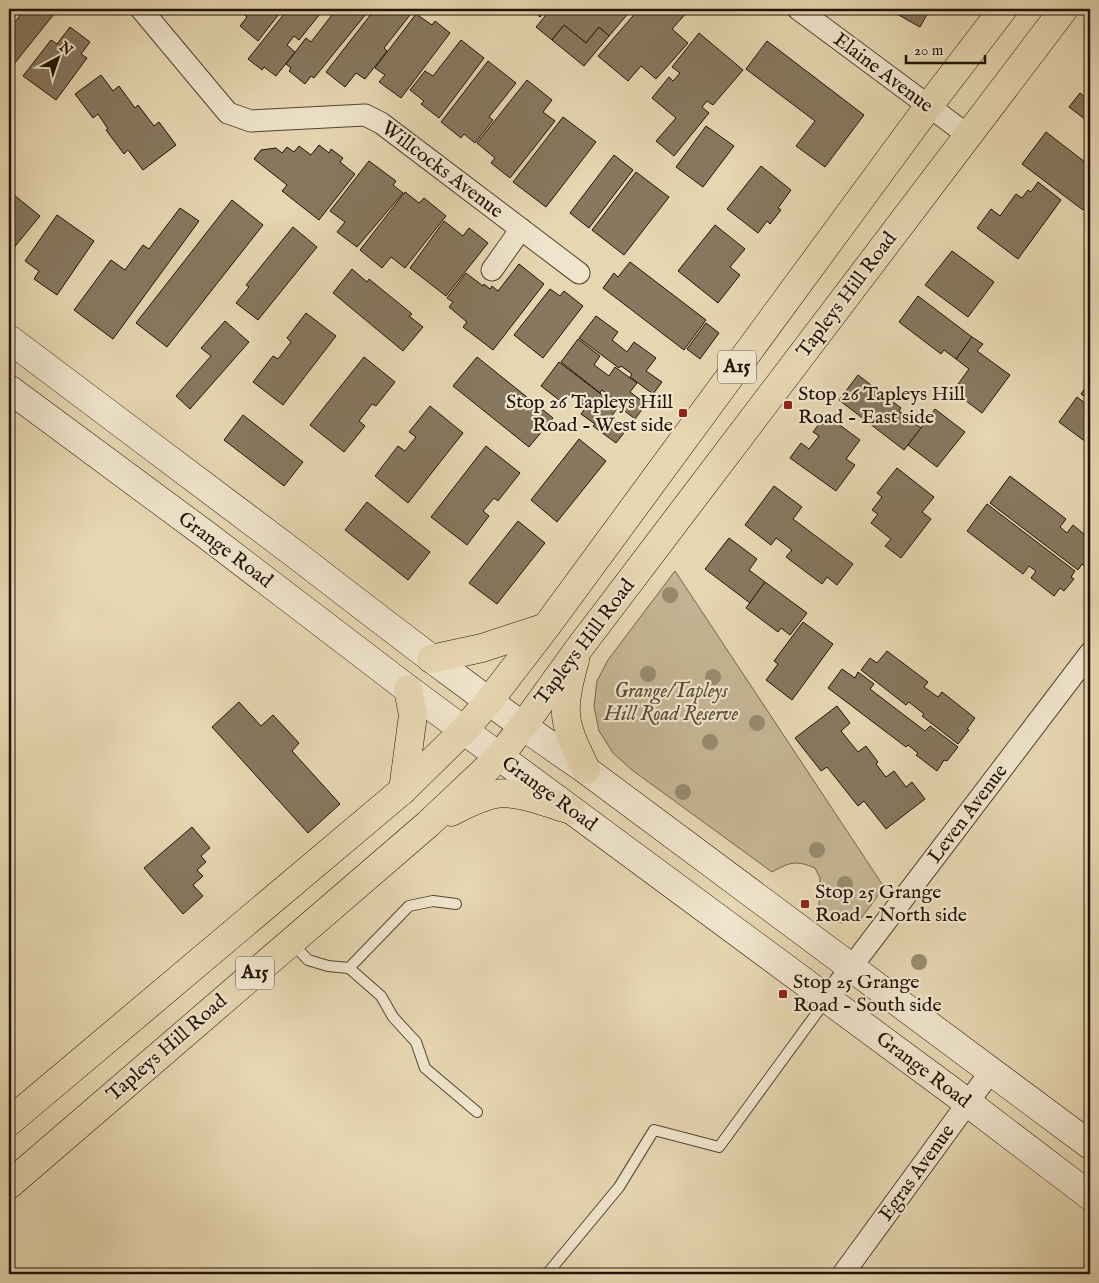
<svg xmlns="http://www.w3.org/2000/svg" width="1099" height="1283" viewBox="0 0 1099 1283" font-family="'IM FELL English',serif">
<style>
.green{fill:#c5b594;stroke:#73644e}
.building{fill:#87785f;stroke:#211307}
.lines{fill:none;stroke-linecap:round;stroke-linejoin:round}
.lane-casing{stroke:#524432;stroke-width:12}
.street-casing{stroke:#524432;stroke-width:23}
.secondary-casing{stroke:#211307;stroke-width:29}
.primary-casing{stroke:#211307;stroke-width:29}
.lane{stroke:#efe4cc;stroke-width:10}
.street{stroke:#efe4cc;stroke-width:21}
.secondary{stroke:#efe4cc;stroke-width:28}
.primary{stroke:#e6d6b1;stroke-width:28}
.tree{fill:#998a6e}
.poi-dot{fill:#8f2418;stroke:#efe4cc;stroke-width:2}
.labels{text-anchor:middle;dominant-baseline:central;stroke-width:4.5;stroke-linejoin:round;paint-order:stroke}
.shield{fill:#efe4cc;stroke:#5f5242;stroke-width:1}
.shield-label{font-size:19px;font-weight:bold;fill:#211307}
.street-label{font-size:20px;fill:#211307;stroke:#efe4cc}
.poi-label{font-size:20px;fill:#211307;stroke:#efe4cc;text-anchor:start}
.park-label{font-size:20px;font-style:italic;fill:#5a4c38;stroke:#efe4cc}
</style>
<rect width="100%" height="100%" fill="#e6d6b1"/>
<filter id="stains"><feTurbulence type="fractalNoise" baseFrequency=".004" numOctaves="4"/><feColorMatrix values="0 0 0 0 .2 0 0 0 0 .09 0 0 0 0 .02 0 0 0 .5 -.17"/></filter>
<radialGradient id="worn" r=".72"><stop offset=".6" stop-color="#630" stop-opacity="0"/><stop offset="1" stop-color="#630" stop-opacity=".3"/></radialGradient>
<!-- green -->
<path class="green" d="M675,571L884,887L860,920L841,923L819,905L820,878L815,868C796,860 790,862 772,872L632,770L613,753L599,731L594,706L597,681L608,660Z"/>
<!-- building -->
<g class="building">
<path d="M25,9H48L54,14L14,64L9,60V17L15,22Z"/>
<path d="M237,9H283L258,41L240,26L247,17Z"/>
<path d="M288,9H324L299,40L294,36L287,45L295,52L276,76L264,67L262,70L248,59Z"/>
<path d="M332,9H370L314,78L311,76L305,84L289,71L291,68L286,64L306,38L311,42L335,11Z"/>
<path d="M375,9L414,10L384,48L387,51L365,79L356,73L345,87L326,72Z"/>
<path d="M531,9H547L540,17Z"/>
<path d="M551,9H632L609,36L599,27L586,43L564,25L552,40L536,27Z"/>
<path d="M639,9H687L689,10L672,29L688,43L656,79L641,66L628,81L598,56Z"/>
<path d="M888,9H930L920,27Z"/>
<path d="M416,14L432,25L435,21L450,33L401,98L379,82L385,75L375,68Z"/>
<path d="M564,25L586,43L599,27L609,36L584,66L552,40Z"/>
<path d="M70,27L90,42L81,54L87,58L56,100L23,76L51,40L57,44Z"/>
<path d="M699,33L743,70L713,105L707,101L702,107L709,113L674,156L656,141L676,118L652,98L669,77L673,81L680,73L672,67Z"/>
<path d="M461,40L484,58L439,118L421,104L424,101L410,90L425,71L433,76Z"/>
<path d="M767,41L864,115L825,167L796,146L815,121L746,69Z"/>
<path d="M488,61L516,83L489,117L493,120L475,143L464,134L461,138L441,122Z"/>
<path d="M101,75L113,91L119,86L135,108L138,105L154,126L159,122L176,145L143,170L128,150L124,154L106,130L108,129L98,114L93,118L75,94Z"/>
<path d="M527,80L552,100L543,112L555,121L510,178L491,163L495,158L477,143Z"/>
<path d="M1080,93L1090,101V123L1069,107Z"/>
<path d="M563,117L596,142L546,207L513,182Z"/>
<path d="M706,126L734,146L703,187L676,167Z"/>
<path d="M1046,132L1090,166V174L1087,178L1090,180V201L1083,210L1022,164Z"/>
<path d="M319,145L329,153L331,149L343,158L340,162L355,174L319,220L282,191L287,185L254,159L261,150L276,148L282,153L287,147L294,152L299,146L311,155Z"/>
<path d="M614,155L633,170L589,228L570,213Z"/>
<path d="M369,161L396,181L393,185L403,193L357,247L337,232L345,222L330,211Z"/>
<path d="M761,166L791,190L778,208L781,210L770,224L767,221L758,233L727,209Z"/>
<path d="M636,172L669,197L624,255L592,230Z"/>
<path d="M1038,182L1061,200L1018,259L977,228L991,209L1000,216L1016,194L1022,198L1028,190L1031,192Z"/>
<path d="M9,191L40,216L12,250L9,247Z"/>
<path d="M405,192L419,203L424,198L446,216L405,268L391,257L382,268L360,250Z"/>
<path d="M232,200L263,225L167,347L136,323Z"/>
<path d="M180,208L199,221L113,339L74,310L111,260L125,270L143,245L149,249Z"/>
<path d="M57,215L94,241L57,295L34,279L39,271L25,261Z"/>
<path d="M444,221L463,236L469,228L488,243L446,296L410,268Z"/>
<path d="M715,225L745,249L730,267L740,275L718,303L678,271Z"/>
<path d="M293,227L317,247L258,320L236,303L249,287L246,285Z"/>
<path d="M952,251L994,282L968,317L925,285Z"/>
<path d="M630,262L706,320L684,350L603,288L614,273L618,277Z"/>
<path d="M519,264L544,284L493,350L463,327L467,322L449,307L453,302L447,298L466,273L483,286L484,284L490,289L492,286L498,291Z"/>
<path d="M352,269L367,282L369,279L412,314L409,316L423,327L403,351L333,293Z"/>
<path d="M550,289L560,296L564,291L583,306L543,358L514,335Z"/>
<path d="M918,296L972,337L956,359L944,350L941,354L899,322Z"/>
<path d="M306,313L336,336L283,405L253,382L273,356L278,359L291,342L287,338Z"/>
<path d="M596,316L618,332L612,340L627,352L634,342L656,358L646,371L662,382L653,394L630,377L632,374L621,366L619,368L579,338Z"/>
<path d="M225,321L249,342L190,409L176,396L211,356L201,348Z"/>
<path d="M706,323L719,333L700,359L687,349Z"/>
<path d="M972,337L983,344L977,351L1010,375L982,413L953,391L969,369L956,359Z"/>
<path d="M578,339L600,356L594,365L609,376L615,367L637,383L630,392L646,404L635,419L612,401L613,399L602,390L600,393L561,362Z"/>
<path d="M364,357L395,382L376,406L372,404L359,421L365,426L344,452L310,425Z"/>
<path d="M477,357L553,418L529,447L453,386Z"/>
<path d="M559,362L618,407L611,417L627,429L616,443L593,426L595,424L581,414L586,407L570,394L563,403L541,386Z"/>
<path d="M858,375L901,408L899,411L921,428L904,450L839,400Z"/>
<path d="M1090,381V401L1081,394Z"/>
<path d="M1077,397L1090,407V445L1059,422Z"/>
<path d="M430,406L463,433L408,503L375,476L398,446L405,451L416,437L409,432Z"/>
<path d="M935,409L965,432L937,467L908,445Z"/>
<path d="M243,415L303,462L284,486L224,440Z"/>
<path d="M826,415L860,440L846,459L855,465L836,491L790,458L801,443L809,449L819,436L813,432Z"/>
<path d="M579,439L606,461L557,522L531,500Z"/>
<path d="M486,446L520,473L498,501L494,498L483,511L489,516L467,545L431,517Z"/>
<path d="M897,468L934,497L922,512L931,519L901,558L885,546L891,539L871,523L878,514L872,510L882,497L877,493Z"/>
<path d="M1010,476L1066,519L1060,527L1067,533L1073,525L1090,539V559L1084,566L1082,564L1078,570L990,503Z"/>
<path d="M774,486L802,507L793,519L853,564L837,585L827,577L822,584L786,557L792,550L776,538L771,545L745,525Z"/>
<path d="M367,502L430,552L408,580L345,530Z"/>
<path d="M987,504L1075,571L1071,577L1074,579L1064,591L1060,588L1054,596L1031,578L1036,571L1029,566L1023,574L967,531Z"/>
<path d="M518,521L545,543L497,604L469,583Z"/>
<path d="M729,538L757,559L749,570L765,582L750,603L705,569Z"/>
<path d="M765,582L807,613L790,635L781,628L778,632L746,608Z"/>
<path d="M803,622L833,644L792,700L766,680L778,664L774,661Z"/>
<path d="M887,651L928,682L924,687L938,697L942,692L975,718L967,729L969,730L958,744L922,716L924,714L909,702L906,705L861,670L870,658L877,663Z"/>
<path d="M842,669L855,678L858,672L874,684L870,689L925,731L930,726L958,747L947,761L944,760L937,771L916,755L918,753L908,745L906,747L828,688Z"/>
<path d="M239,702L261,726L273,715L299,743L292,751L340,804L308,833L212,727Z"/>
<path d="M837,706L850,723L841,731L858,752L866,746L878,762L876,764L886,777L894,771L906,787L912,782L925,799L886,829L864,801L858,806L827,767L821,771L795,738Z"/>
<path d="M192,827L210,848L201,856L206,862L197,870L203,876L193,885L203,896L183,914L144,868Z"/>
</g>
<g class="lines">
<defs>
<g id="lane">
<path d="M292,943L308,960L328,966L349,968L381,996L393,1017L416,1042L425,1068L477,1112"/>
<path d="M349,968L409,906L433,901L456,904"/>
<path d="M547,1274L619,1187L654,1130L719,1147L827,999"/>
</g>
<g id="street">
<path d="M141,9L228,113L251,121L365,115L381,123L579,273"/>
<path d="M798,9L969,136"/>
<path d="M492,270L521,229"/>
<path d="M827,999L1090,653"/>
<path d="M843,1274L991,1071"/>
</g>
<g id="secondary">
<path d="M9,339C104,411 200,482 295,554C391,628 486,702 586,770L1090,1145"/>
<path d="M9,389L209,537L408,689L968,1103L1090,1196"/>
</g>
<g id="primary">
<path d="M431,659L482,648L546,627"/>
<path d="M575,660C570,678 563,703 567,722C570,739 580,755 586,770"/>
<path d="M403,790L413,715L408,689"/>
<path d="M451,812C465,805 479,797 495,794C518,790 549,804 571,810"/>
<path d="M9,1122L403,790L464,730L489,701L546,627L928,107L1003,9"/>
<path d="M9,1185L428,824L499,757L523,726L577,651L1064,9"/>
</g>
</defs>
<!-- lane casing -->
<use href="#lane" class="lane-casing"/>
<!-- street casing -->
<use href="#street" class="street-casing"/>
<!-- secondary casing -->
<use href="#secondary" class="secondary-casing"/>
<!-- primary casing -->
<use href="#primary" class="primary-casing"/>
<!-- lane -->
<use href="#lane" class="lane"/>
<!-- street -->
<use href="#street" class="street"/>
<!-- secondary -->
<use href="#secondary" class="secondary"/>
<!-- primary -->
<use href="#primary" class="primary"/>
</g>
<!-- trees -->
<g class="tree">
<circle cx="670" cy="595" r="8"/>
<circle cx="648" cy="674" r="8"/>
<circle cx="713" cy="677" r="8"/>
<circle cx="757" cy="723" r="8"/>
<circle cx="710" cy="742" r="8"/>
<circle cx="683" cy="792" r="8"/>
<circle cx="817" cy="850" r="8"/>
<circle cx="845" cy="884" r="8"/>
<circle cx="919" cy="962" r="8"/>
</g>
<!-- markers -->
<g class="poi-dot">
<rect x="783" y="400" width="10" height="10" rx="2.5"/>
<rect x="678" y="408" width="10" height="10" rx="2.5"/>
<rect x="800" y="899" width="10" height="10" rx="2.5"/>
<rect x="778" y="989" width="10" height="10" rx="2.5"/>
</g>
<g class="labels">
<!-- shield labels -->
<g class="shield">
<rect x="718" y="350.5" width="38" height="33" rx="4"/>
<rect x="236" y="956.5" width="38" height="33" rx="4"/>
</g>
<g class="shield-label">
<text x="737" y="367">A15</text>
<text x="255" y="973">A15</text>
</g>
<!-- street labels -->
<g class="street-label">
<text transform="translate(883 73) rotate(37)">Elaine Avenue</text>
<text transform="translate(442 170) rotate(37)">Willcocks Avenue</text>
<text transform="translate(847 295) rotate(-53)">Tapleys Hill Road</text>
<text transform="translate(225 550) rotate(37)">Grange Road</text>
<text transform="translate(585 642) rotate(-53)">Tapleys Hill Road</text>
<text transform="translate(549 794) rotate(36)">Grange Road</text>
<text transform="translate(968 814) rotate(-53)">Leven Avenue</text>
<text transform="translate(167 1048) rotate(-41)">Tapleys Hill Road</text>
<text transform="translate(923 1070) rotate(37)">Grange Road</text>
<text transform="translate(917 1173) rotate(-54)">Egras Avenue</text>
</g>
<!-- poi labels -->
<g class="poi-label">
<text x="798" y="394">Stop 26 Tapleys Hill<tspan x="798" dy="23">Road - East side</tspan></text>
<text x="673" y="402" text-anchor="end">Stop 26 Tapleys Hill<tspan x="673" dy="23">Road - West side</tspan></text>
<text x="815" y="892">Stop 25 Grange<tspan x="815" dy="23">Road - North side</tspan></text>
<text x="793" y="982">Stop 25 Grange<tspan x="793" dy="23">Road - South side</tspan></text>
</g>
<!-- park labels -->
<g class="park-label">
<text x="671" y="691">Grange/Tapleys<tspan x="671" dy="23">Hill Road Reserve</tspan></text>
</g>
</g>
<!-- margin -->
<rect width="1099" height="1283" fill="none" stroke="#e6d6b1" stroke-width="30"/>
<rect x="10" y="10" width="1079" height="1263" fill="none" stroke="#211307" stroke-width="2.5"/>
<rect x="15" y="15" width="1069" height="1253" fill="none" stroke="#211307"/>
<!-- north arrow -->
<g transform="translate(58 58) rotate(40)" stroke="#efe4cc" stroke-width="4" paint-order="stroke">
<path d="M0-4L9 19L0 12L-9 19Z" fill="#211307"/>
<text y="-8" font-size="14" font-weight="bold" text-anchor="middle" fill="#211307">N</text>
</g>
<!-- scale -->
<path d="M906 55v8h79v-8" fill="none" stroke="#211307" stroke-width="2.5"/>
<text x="914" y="55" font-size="15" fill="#211307" stroke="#efe4cc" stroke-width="4" paint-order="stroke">20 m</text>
<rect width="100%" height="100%" filter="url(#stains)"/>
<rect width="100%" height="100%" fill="url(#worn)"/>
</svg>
